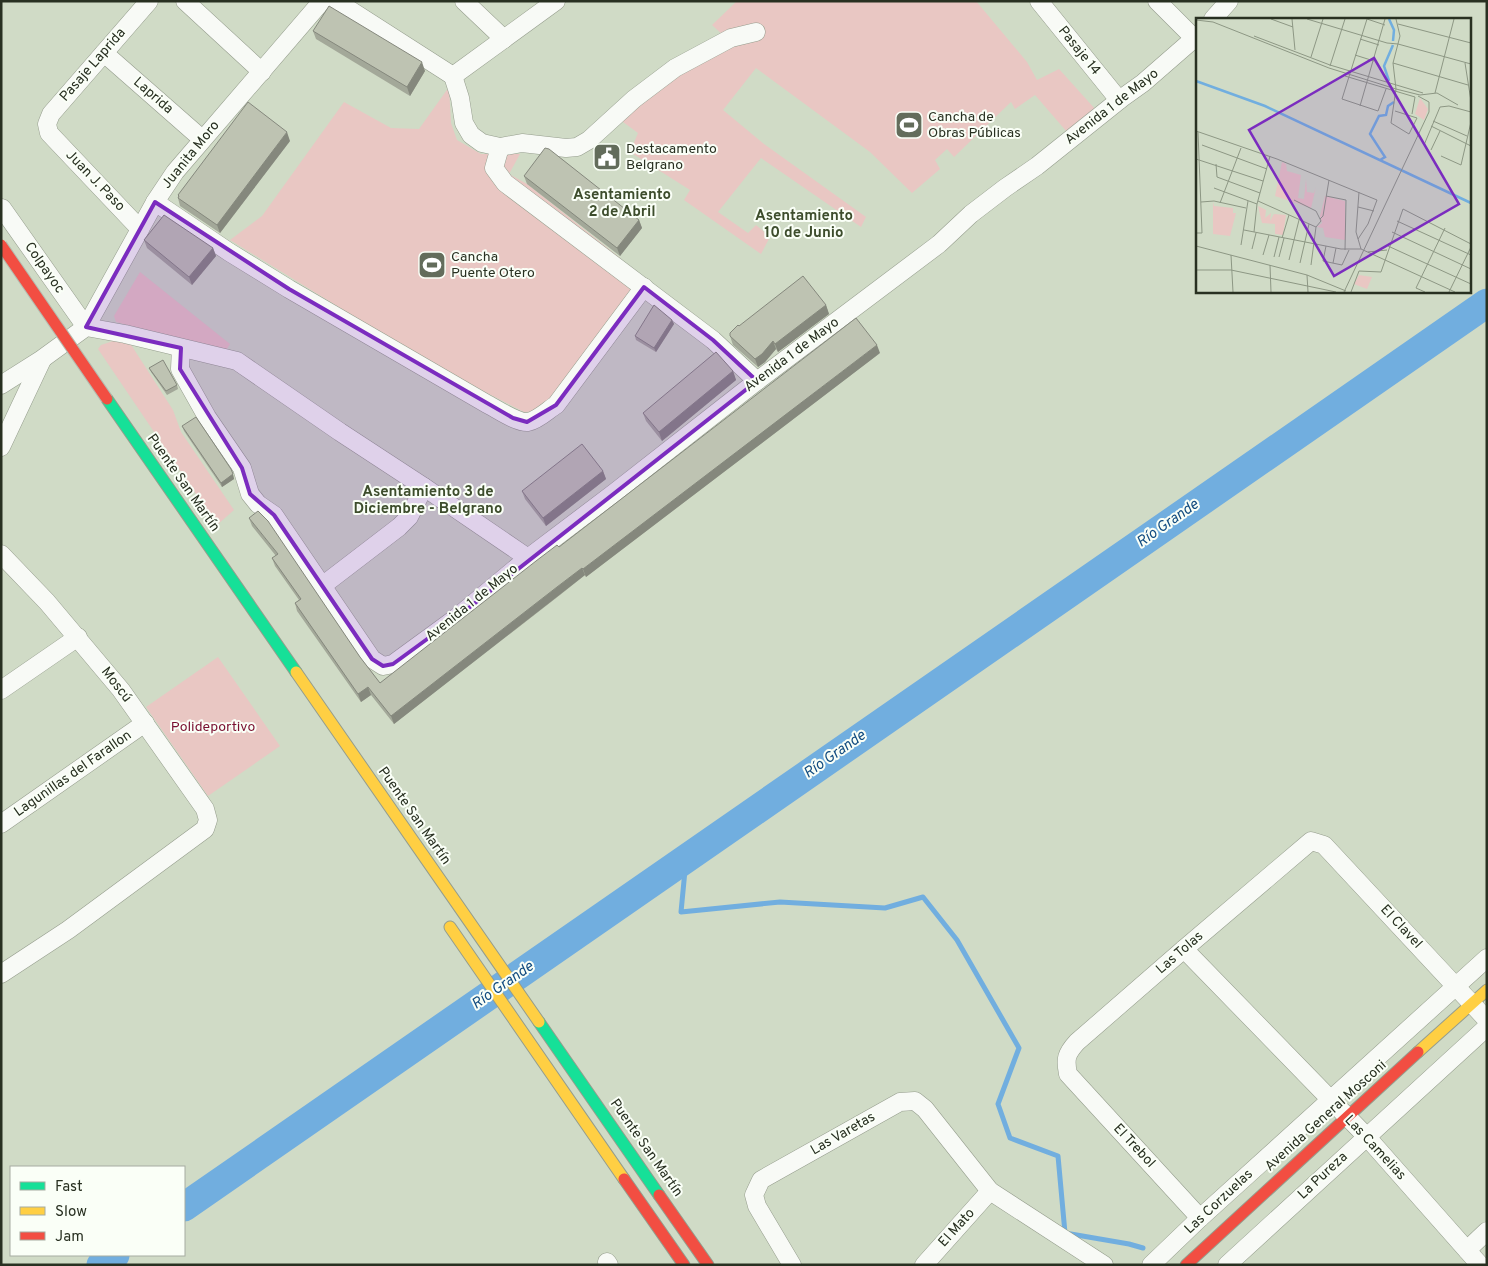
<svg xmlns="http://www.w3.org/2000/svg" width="1488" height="1266" viewBox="0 0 1488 1266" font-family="Overpass,sans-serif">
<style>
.green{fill:#e9c7c3}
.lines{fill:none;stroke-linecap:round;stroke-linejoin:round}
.stream{stroke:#71aedf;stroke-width:5}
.river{stroke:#71aedf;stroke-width:29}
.street-casing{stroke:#959d8d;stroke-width:19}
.fast-casing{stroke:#959d8d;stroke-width:13}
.slow-casing{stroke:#959d8d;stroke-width:13}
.jam-casing{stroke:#959d8d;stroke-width:13}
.street{stroke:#f8faf6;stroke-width:18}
.fast{stroke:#16e098;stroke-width:11}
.slow{stroke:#ffcf43;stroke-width:11}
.jam{stroke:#f24e42;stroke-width:11}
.jam-bridge-casing{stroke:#b4baae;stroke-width:13;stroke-linecap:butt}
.jam-bridge{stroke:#f24e42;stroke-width:11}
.wall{fill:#a3a899}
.shaded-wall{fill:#85887d}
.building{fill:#bec3b2;stroke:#85887d}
.marked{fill:#7b2cbf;fill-opacity:0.2;stroke:#7b2cbf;stroke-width:4;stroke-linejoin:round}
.labels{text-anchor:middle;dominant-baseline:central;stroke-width:4;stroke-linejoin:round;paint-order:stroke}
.street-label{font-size:14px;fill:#283021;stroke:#fafff7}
.poi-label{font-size:14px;fill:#283021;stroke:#fafff7;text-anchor:start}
.park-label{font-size:14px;fill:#790f30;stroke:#fafff7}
.neighbourhood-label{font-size:15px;font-weight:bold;fill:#3d4d2c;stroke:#fafff7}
.water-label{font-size:15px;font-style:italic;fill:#124c80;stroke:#fafff7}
.inset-river{fill:none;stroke:#71aedf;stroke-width:2.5}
.inset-road{fill:none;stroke:#8d9784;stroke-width:1}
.view{fill:#7b2cbf;fill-opacity:0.15;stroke:#7b2cbf;stroke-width:2.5}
.inset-edge{fill:none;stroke:#283021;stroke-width:2.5}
</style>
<rect width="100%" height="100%" fill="#d0dbc6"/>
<!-- green -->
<g class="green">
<path d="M737,1H976L1027,62L1037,80L1059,69L1096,110L1067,132L1035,95L1015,109L1011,102L954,157L947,149L935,160L940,169L912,193L870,152L756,68L723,110L764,144L866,217L861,227L761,158L718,212L748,233L756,225L770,237L761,254L684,200L690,190L630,152L638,133L619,119L724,36L712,25Z"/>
<path d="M449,87L451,123L457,140L481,154H520L509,174L527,184L619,257L633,273L652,288L549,411L524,412L485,392L405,348L230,240L262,216L344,102L391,128L419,129Z"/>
<path d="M140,272L230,344L225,352L116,322L114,316Z"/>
<path d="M119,339L128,340L173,410L181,432L234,510L217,525L98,349L101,345Z"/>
<path d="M218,657L280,746L208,796L146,707Z"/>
</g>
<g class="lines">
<!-- stream -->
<path class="stream" d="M686,860L681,912L780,902L885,908L923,897L957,940L1019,1048L998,1104L1010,1138L1058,1156L1065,1233L1129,1244L1143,1248"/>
<!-- river -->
<g class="river">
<path d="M184,1207L1487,303"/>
<path d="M101,1265L115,1255"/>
</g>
<defs>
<g id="street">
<path d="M185,1L262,72"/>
<path d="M336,1L453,76"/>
<path d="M464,1L504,39"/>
<path d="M1039,1L1119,100"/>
<path d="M1157,1L1195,39"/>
<path d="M1213,19L1229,1"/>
<path d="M104,53L202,139"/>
<path d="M453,76L460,98L464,123L471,135L482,143L500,147L522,143L566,148L577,147L589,140L634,99L675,68L731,38L756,32"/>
<path d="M453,76L556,1"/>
<path d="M500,147L494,168L505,183L713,340L757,381"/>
<path d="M155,202L229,252L289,289L487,404C497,409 517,423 528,422C538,420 548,410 556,405L644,287"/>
<path d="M2,208L86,327"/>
<path d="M140,229L49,133L47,124L51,114L149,1"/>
<path d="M86,327L155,202L175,172L322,1"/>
<path d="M181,348L180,369L207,417L242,468L250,494L258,504L274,515L372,659L383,666L393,664L456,618L528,558L614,493L757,381L939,244L971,214L1005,188L1037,166L1122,98L1143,83L1197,36"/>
<path d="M1,385L42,359L86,327L125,334L237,361L340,432L424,487L528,558"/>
<path d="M1,447L42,360"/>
<path d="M1,554L47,602L121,690L205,809L208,820L205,829L68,930L1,974"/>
<path d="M322,586L399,527L409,517L424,487"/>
<path d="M1,690L78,637"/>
<path d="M1,824L145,723"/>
<path d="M1184,949L1366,1136L1480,1265"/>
<path d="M1200,1218L1068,1074C1065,1059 1066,1054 1077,1042L1184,949L1311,841L1324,845L1487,1020"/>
<path d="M1467,1250L1487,1231"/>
<path d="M607,1262L609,1265"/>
<path d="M792,1265L757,1206L754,1195L761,1180L900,1102L915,1101L925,1109L990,1191L1104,1265"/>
<path d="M924,1265L990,1191"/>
<path d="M1151,1265L1200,1218L1487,958"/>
<path d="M1227,1265L1487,1027"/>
</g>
<g id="fast">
<path d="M107,399L296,672"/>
<path d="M539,1022L659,1195"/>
</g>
<g id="slow">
<path d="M296,672L539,1022"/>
<path d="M450,927L624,1179"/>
<path d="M1418,1052L1487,990"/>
</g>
<g id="jam">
<path d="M624,1179L684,1265"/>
<path d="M659,1195L708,1265"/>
<path d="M1186,1265L1418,1052"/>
</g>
</defs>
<!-- street casing -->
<use href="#street" class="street-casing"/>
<!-- fast casing -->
<use href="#fast" class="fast-casing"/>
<!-- slow casing -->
<use href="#slow" class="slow-casing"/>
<!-- jam casing -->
<use href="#jam" class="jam-casing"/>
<!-- street -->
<use href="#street" class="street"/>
<!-- fast -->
<use href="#fast" class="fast"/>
<!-- slow -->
<use href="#slow" class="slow"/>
<!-- jam -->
<use href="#jam" class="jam"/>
<defs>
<path id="jam-bridge" d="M1,245L107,399"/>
</defs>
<!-- jam-bridge casing -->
<use href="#jam-bridge" class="jam-bridge-casing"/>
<!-- jam-bridge -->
<use href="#jam-bridge" class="jam-bridge"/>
</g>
<!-- wall -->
<g class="wall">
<path d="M313,31L425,71L410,96L316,39Z"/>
<path d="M290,141L220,233L180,206L178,198V195Z"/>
<path d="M524,176L639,220L642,228L620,256L527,184Z"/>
<path d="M144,240L213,248L216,256L192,285L147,248Z"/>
<path d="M826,305L829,314L778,352L776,349L765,362L758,367L733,345L730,336L739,326Z"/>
<path d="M672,320L674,324L656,352L636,340L635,336Z"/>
<path d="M880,353L586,577L585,575L560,595L394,724L371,695L361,702L297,611L295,603L299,600L275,566L272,558L276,556L252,526L249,518L360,657L380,683L559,547Z"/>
<path d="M149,368L177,385L178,389L167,395L151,372Z"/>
<path d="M733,371L736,380L662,441L646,421L643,413Z"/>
<path d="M182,426L231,469L234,479L222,487L184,431Z"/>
<path d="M603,471L606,479L546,526L525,499L522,491Z"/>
</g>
<!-- shaded-wall -->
<g class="shaded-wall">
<path d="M422,62L425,71L410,96L407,87Z"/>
<path d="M287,132L290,141L220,233L217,225Z"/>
<path d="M639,220L642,228L620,256L617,248Z"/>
<path d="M213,248L216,256L192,285L189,277Z"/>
<path d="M826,305L829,314L778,352L775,344Z"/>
<path d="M672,320L674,324L656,352L654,348Z"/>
<path d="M773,341L776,349L765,362L758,367L755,359Z"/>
<path d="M877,345L880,353L586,577L583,569Z"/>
<path d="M733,371L736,380L662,441L659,432Z"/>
<path d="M603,471L606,479L546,526L543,518Z"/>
<path d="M233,474L234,479L222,487L221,483Z"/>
<path d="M582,568L585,575L394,724L391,716Z"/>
<path d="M368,687L371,695L361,702L358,694Z"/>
</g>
<!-- building -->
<g class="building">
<path d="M329,6L422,62L407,87L313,31Z"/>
<path d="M248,102L287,132L217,225L178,198L179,196L178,195Z"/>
<path d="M545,148L549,149L639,220L617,248L524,176Z"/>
<path d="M164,215L213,248L189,277L144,240Z"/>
<path d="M803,276L826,305L775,344L773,341L762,354L755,359L730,336V333L738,325L739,326Z"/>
<path d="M654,305L672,320L654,348L635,336Z"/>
<path d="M856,318L877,345L583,569L582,568L557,587L391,716L368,687L358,694L295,603L301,599L272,558L278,554L249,518L258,511L268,521L360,657L380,683L536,561L557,545L559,547Z"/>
<path d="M716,352L733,371L659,432L643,413Z"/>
<path d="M163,360L177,385L166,391L149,368Z"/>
<path d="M196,417L231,469L233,474L221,483L182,426Z"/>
<path d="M582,444L603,471L543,518L522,491Z"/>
</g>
<!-- marked area -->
<path class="marked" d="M155,202L289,289L513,418L527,422L556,405L644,287L713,340L757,381L456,618L393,664L383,666L372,659L274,515L250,494L242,468L180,369L181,348L86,327Z"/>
<!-- icons -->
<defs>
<symbol id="stadium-square" viewBox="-11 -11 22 22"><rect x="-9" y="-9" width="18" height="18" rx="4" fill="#636c5b" stroke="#fafff7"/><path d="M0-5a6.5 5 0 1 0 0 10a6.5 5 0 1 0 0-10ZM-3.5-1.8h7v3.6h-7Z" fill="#fff"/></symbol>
<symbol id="civic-square" viewBox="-11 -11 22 22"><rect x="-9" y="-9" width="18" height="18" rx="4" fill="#636c5b" stroke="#fafff7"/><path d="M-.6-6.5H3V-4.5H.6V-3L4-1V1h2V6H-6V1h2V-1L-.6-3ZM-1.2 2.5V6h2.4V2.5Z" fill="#fff"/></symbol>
</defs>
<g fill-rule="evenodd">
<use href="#stadium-square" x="893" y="109" width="32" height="32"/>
<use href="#civic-square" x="591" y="141" width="32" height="32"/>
<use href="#stadium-square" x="416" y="249" width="32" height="32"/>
</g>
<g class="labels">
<!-- street labels -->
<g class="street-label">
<text transform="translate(1079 51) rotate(51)">Pasaje 14</text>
<text transform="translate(93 65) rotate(-49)">Pasaje Laprida</text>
<text transform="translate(153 96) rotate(41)">Laprida</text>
<text transform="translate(1112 107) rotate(-38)">Avenida 1 de Mayo</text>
<text transform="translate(191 155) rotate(-51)">Juanita Moro</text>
<text transform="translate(95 181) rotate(46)">Juan J. Paso</text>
<text transform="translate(44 268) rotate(55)">Colpayoc</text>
<text transform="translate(792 355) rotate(-37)">Avenida 1 de Mayo</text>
<text transform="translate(183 483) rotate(55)">Puente San Martín</text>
<text transform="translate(472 603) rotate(-39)">Avenida 1 de Mayo</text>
<text transform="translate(116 685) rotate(52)">Moscú</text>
<text transform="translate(73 774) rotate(-35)">Lagunillas del Farallon</text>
<text transform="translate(414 816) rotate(55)">Puente San Martín</text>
<text transform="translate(1401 927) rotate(47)">El Clavel</text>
<text transform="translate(1180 953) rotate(-41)">Las Tolas</text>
<text transform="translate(1326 1116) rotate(-42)">Avenida General Mosconi</text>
<text transform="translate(843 1134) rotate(-30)">Las Varetas</text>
<text transform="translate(1134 1146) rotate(47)">El Trebol</text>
<text transform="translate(646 1148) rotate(55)">Puente San Martín</text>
<text transform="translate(1375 1148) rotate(47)">Las Camelias</text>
<text transform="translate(1323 1176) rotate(-43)">La Pureza</text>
<text transform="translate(1219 1202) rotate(-43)">Las Corzuelas</text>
<text transform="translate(957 1228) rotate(-48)">El Mato</text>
</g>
<!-- poi labels -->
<g class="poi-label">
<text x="928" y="117">Cancha de<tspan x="928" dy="16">Obras Públicas</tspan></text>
<text x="626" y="149">Destacamento<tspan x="626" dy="16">Belgrano</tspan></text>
<text x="451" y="257">Cancha<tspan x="451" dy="16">Puente Otero</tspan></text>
</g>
<!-- park labels -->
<g class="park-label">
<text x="213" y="727">Polideportivo</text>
</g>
<!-- neighbourhood labels -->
<g class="neighbourhood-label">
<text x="622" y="195">Asentamiento<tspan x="622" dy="17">2 de Abril</tspan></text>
<text x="804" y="216">Asentamiento<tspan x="804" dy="17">10 de Junio</tspan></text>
<text x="428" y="492">Asentamiento 3 de<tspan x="428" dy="17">Diciembre - Belgrano</tspan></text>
</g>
<!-- water labels -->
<g class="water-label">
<text transform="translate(1168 524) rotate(-35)">Río Grande</text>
<text transform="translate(835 755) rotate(-35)">Río Grande</text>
<text transform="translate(503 986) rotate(-35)">Río Grande</text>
</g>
</g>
<!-- overview -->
<g transform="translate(1196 18)">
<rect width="275" height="275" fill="#d0dbc6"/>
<path d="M224,80L232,91L228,102L219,96ZM86,144L90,146L91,153L105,157L102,180L108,181L110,161L111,174L118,175L120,169L115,190L79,178ZM129,178L149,183V222L129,219L127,210L121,209L126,205L124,198ZM17,184L18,188L37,190V195H40L34,218L17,216ZM62,188L70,192L69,200L75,195L74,203L78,196L90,197L87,217L79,216V206L66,205ZM163,257L176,259L171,271L158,266Z" fill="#e9c7c3"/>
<path class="inset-river" d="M193,1L198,12L197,23M0,63L69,88L275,185M193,63L188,48L197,27M184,142L189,139L174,116L183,98L190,97L192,88L198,84"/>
<path class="inset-road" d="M75,1L97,9M96,1L99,32M111,1L191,25L202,26L275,46M171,1L146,81L182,93L190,71M171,1L189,7M0,2L17,4L133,50L200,71L224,77L241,75L262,87M202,6L275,25M58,18L134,47L227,75M164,21L183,27M159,37L178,43M115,39L127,1M197,45L272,67M269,45L275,83M134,48L149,1M149,58L219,79L216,96M239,75L258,1M164,88L189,1M199,93L221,100L213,116L195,105L200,71L197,45L204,18L200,1M237,103L271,118M235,108L275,128M0,113L81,141L181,182L172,206L162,221M6,127L71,151M228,127L244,89L253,88L275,94M235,132L244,113M245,138L265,147L275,104M0,141L67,163M20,146L21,159L64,175M18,170L61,186M163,174L160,214L165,231M130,178L150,182L149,232M98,182L120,193L125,203L120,209M62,183L120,209M5,184L18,183L50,190M24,185L45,130M162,189L178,193M124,201L127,198L133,162M201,203L275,237M48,212L145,231H165L259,274M58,214L61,186L74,138M196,214L275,251M0,215H6L2,114M86,220L93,197M45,227L52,183M0,228L111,257L150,273M130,228L127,243L146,247L153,232M192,228L275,266M56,231L60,215M172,234L191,232M35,237L37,274M67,237L73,217M78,239L83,219M83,239L88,220M93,242L103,202M104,245L113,206M137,245L140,230M74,247L75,274M115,247L120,209M0,252H35L140,274M111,257L112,274M148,274L233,94V84L222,78M155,274L163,253L185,254L207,191L275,226M229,274L220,270L249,210M253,274L275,229"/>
<path class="view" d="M178,40L263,186L138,258L53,112Z"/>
<rect width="275" height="275" class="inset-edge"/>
</g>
<!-- border -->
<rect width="1488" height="1266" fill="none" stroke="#283021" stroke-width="5"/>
<!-- legend -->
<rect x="10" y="1166" width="175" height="90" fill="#fafff7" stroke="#a6aca1"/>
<rect x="20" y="1182" width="25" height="8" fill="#16e098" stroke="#a6aca1"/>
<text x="55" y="1191" font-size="15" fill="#283021">Fast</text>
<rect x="20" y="1207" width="25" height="8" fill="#ffcf43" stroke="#a6aca1"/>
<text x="55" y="1216" font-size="15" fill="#283021">Slow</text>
<rect x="20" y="1232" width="25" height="8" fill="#f24e42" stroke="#a6aca1"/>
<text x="55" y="1241" font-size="15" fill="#283021">Jam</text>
</svg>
